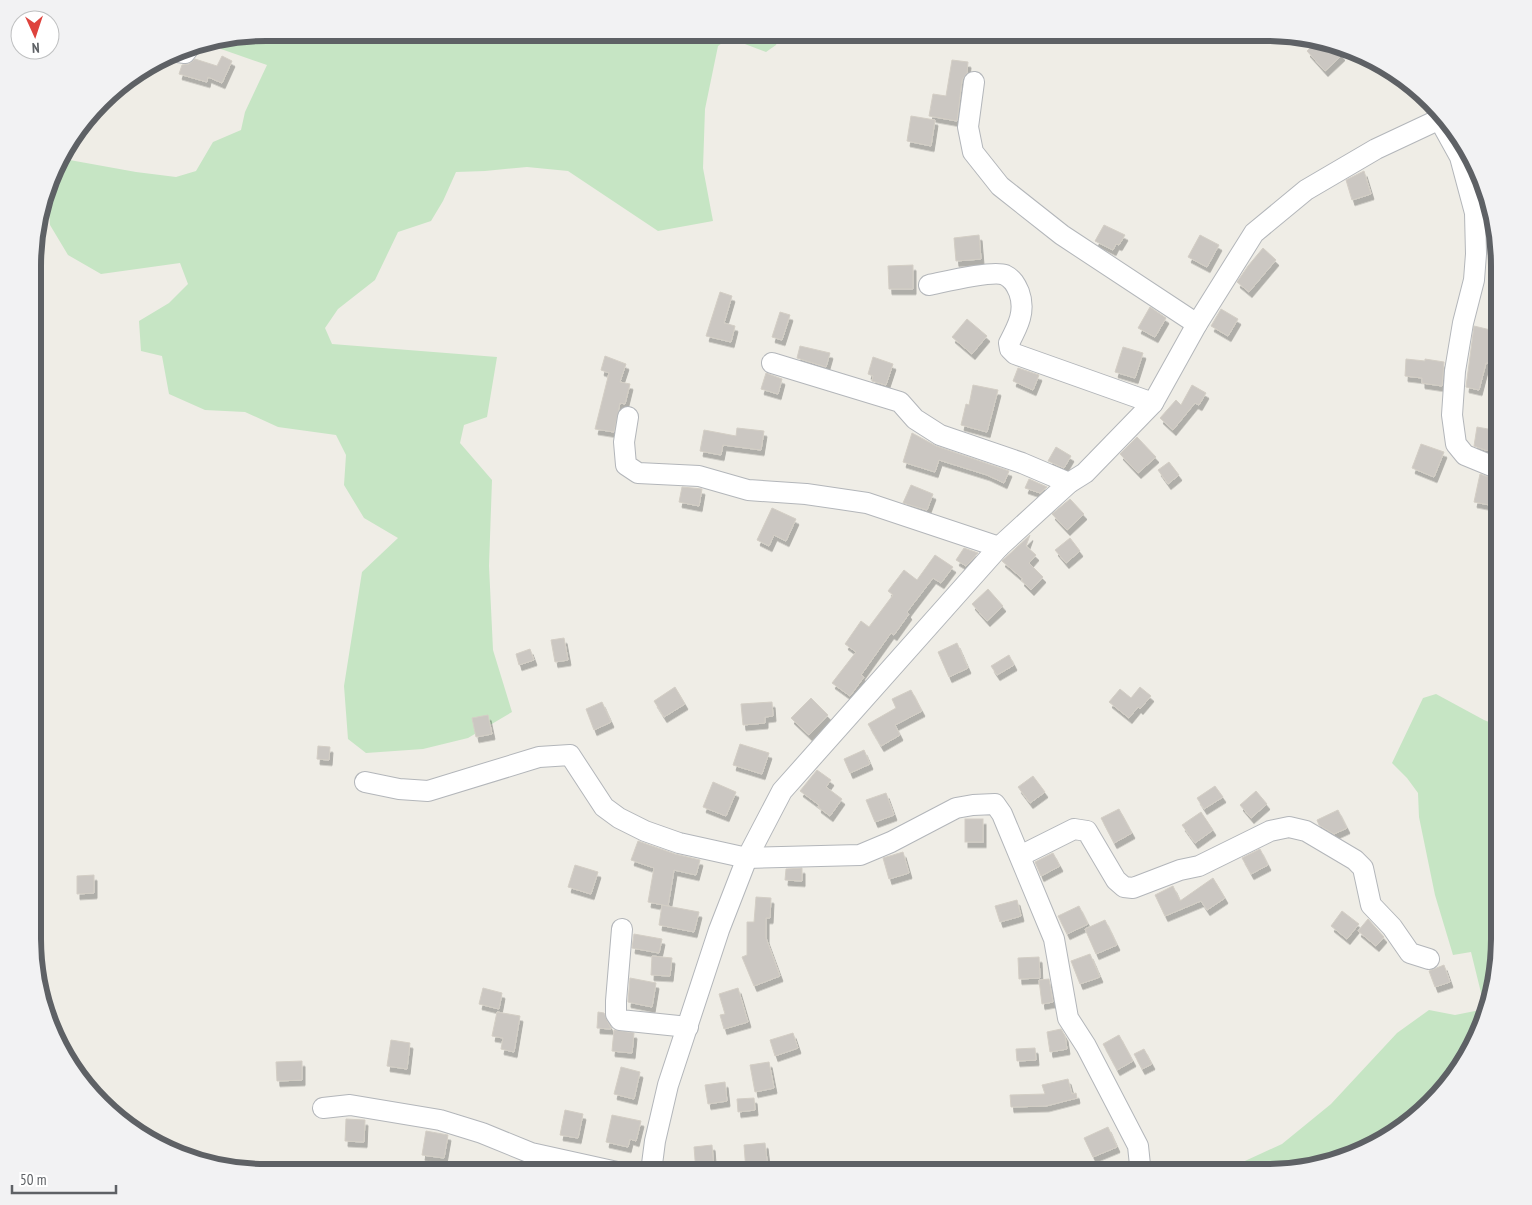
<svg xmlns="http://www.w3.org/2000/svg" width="1532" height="1205" viewBox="0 0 1532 1205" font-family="'PT Sans Narrow',sans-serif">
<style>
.green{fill:#c6e5c4}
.building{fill:#cbc7c2;stroke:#d3cec5;filter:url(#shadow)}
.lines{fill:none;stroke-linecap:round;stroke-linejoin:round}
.minor-casing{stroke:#b3b6ba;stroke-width:22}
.minor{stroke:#fff;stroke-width:20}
.rim{fill:none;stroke:#5e6165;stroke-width:6}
</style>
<defs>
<filter id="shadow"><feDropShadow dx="3" dy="5.5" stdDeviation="0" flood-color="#0004"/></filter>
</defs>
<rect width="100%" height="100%" fill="#efede6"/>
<!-- green -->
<g class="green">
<path d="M266,33H781L776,45L766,52L729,38L718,46L705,109L703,168L713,221L658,231L568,171L527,167L485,171L456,172L443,201L431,221L398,232L375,280L338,309L325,328L332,344L497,357L487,417L464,425L460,443L492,480L489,566L493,650L512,712L468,738L423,749L366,753L348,739L344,686L362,572L398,538L364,518L344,485L346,455L336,435L278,427L245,412L205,410L169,394L162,356L141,351L139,321L169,303L188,284L180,263L101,274L68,255L50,225L48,196L58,167L64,159L136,172L176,177L196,171L213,142L241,130L245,112L267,65L221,49L223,40Z"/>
<path d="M1436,694L1484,720L1499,726V955L1482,1029L1441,1093L1356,1155L1266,1172H1221L1282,1144L1331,1104L1397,1033L1429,1010L1455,1015L1485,1009L1471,952L1453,955L1435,895L1419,817L1418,793L1407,778L1392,763L1423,698Z"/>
</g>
<!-- building -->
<g class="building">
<path d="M1317,41L1332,45L1342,55L1325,71L1307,51Z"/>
<path d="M222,56L232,61L222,83L208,77L207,82L179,74L182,65L189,64L195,59L217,66Z"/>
<path d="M952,60L968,62L967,73L962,80L957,121L929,116L933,94L946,96Z"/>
<path d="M911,116L935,120L931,146L907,141Z"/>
<path d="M1364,171L1371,194L1352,200L1346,180Z"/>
<path d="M1104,225L1125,235L1119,245L1116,244L1113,250L1095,241Z"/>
<path d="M979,235L981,259L956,261L954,238Z"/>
<path d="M1200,235L1219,245L1207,267L1188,257Z"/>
<path d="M1263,248L1276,260L1249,292L1237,282L1248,266Z"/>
<path d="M913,265V289H889L888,266Z"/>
<path d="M720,292L732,296L724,323L735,326L731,342L706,336Z"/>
<path d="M1150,307L1166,318L1155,337L1138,328Z"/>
<path d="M1221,309L1238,319L1228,336L1211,326Z"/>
<path d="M780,312L790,315L782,340L772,337Z"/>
<path d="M967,319L987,336L972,354L952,337Z"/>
<path d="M1474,326L1499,332V343L1493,342L1488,363H1486L1479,390L1466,387Z"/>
<path d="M800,346L830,353L826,367L797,358Z"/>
<path d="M1123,347L1143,353L1135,378L1115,372Z"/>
<path d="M605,356L626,364L620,382L630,384L625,404L620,403L614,432L595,429L609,373L601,370Z"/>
<path d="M873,357L893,364L886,385L872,381L873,376L868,374Z"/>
<path d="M1406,359L1425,361V359L1444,362L1442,386L1422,383V378L1405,376Z"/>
<path d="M1018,368L1039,375L1033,390L1013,381Z"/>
<path d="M766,373L782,379L778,394L761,389Z"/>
<path d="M973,385L998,390L987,432L961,425L966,404L969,405Z"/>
<path d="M1192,385L1206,393L1199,405L1195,403L1173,430L1160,418L1176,400L1181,405Z"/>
<path d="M1477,427L1499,431L1496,452L1485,450L1474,446Z"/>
<path d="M737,428L764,431L761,450L723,445L721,455L700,451L704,430L736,436Z"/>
<path d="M912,433L936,446L1009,471L1004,483L987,475L939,460L935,472L903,462Z"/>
<path d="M1137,437L1156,457L1138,473L1120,454Z"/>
<path d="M1421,444L1444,452L1434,477L1412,468Z"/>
<path d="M1056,447L1071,456L1064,468L1048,461Z"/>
<path d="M1169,462L1179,475L1168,484L1158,470Z"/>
<path d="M1480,474L1499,481L1495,506L1474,502Z"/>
<path d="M1029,479L1047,487L1040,493L1025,488Z"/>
<path d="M911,485L933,494L927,510L903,503Z"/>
<path d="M682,487L702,489L699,506L679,502Z"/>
<path d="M1070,499L1084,514L1067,530L1052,514Z"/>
<path d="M772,508L796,519L786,541L774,535L769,546L757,540Z"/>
<path d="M1030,535L1026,546L1036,555L1029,563L1043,577L1031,590L1021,580L1023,579L1002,561Z"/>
<path d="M1070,538L1080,551L1066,563L1055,550Z"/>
<path d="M964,548L978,553L966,566L956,560Z"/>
<path d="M935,555L953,567L941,583L933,578L907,612L909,614L894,635L891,633L861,675L864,677L850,696L832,683L856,652L845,644L861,621L869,627L893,595L888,591L904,570L917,580Z"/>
<path d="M988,589L1003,606L987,621L972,604Z"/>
<path d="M564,638L568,660L555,662L551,640Z"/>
<path d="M957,643L968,668L949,677L938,652Z"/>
<path d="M530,649L534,660L519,665L516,654Z"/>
<path d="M1009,655L1014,665L997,675L991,666Z"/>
<path d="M675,687L685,704L664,717L654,701Z"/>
<path d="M1140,687L1151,696L1140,709L1138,707L1129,718L1109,702L1120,689L1131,698Z"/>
<path d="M911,690L922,711L895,725L900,735L881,746L868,724L896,708L892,699Z"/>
<path d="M811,698L828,715L809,735L791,718Z"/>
<path d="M602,702L611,722L594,730L586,709Z"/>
<path d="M772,702L773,716L765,717V723L743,725L741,704Z"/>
<path d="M488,715L492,734L476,737L472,718Z"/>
<path d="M740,744L769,753L762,774L733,765Z"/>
<path d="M318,746L330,747L329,760L317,759Z"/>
<path d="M864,750L870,764L850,773L844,759Z"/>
<path d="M817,770L831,780L826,787L842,799L830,816L818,807L819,805L800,791Z"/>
<path d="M1033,776L1045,792L1030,803L1018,787Z"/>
<path d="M713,782L736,792L726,816L703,807Z"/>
<path d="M1215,786L1223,797L1204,809L1197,798Z"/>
<path d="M1256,791L1267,804L1251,818L1240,805Z"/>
<path d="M886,793L894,815L875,822L866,800Z"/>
<path d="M1119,809L1132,833L1114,843L1101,818Z"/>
<path d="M1338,810L1347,828L1334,834L1319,825L1317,820Z"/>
<path d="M1201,812L1213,830L1195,843L1182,825Z"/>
<rect x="965" y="819" width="18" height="23"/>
<path d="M638,841L675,854L700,860L696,875L674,870L668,906L648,902L654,868L631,860Z"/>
<path d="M1260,849L1268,865L1251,874L1242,858Z"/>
<path d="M903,852L909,873L889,879L883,858Z"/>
<path d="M1053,853L1060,866L1041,876L1035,862Z"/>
<path d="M575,865L598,872L591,894L568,887Z"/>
<path d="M802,868V881L785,880L786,869Z"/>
<path d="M94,875V893L77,894V876Z"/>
<path d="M1213,878L1225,898L1207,910L1201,901L1165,916L1155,895L1173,886L1180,901Z"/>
<path d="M756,897L771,898L770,918H766V938L780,976L754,986L742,957L747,955V922H754Z"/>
<path d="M1017,900L1021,916L1000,922L995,906Z"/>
<path d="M662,905L699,912L694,932L659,925Z"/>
<path d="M1079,906L1088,924L1067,934L1058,916Z"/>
<path d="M1342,911L1359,924L1347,939L1331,926Z"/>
<path d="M1368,919L1384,937L1376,946L1358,931Z"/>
<path d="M1105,920L1117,945L1096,954L1085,929Z"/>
<path d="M634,934L662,939L659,953L632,948Z"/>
<path d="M1090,954L1100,977L1080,984L1071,961Z"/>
<path d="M652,956L672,958L670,976L651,975Z"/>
<path d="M1039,957L1040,978L1019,979L1018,958Z"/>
<path d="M1444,965L1450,982L1435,987L1429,971Z"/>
<path d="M630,978L656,983L652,1007L628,1002Z"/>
<path d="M1049,979L1053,1002L1042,1004L1039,980Z"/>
<path d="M483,988L502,993L499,1009L479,1004Z"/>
<path d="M738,988L748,1022L724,1029L720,1015L725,1014L719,994Z"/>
<path d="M497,1012L520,1016L514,1052L501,1049L503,1038L492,1036Z"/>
<path d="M598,1012L604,1013L611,1029L597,1028Z"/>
<path d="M1061,1029L1065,1036L1067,1049L1050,1052L1047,1032Z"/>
<path d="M614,1030L634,1033L632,1053L612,1051Z"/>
<path d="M793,1033L798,1048L775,1056L770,1040Z"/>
<path d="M1119,1035L1133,1061L1117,1070L1103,1044Z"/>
<path d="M391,1040L410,1043L407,1069L387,1066Z"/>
<path d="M1035,1048L1036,1060L1017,1061L1016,1049Z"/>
<path d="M1144,1049L1152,1064L1142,1069L1134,1054Z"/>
<path d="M302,1061V1080L277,1081L276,1062Z"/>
<path d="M769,1062L774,1088L755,1092L750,1065Z"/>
<path d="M621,1067L640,1072L634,1099L614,1094Z"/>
<path d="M1068,1079L1072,1094L1076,1093L1077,1098L1046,1106L1011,1107L1010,1095L1045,1094L1042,1085Z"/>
<path d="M725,1082L727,1101L708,1104L705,1085Z"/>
<path d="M754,1098L755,1110L738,1112L737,1099Z"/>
<path d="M565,1110L583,1114L578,1138L560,1135Z"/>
<path d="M612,1115L641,1121L636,1141L630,1139L628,1147L606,1142Z"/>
<path d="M346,1119L365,1120L364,1142L345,1141Z"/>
<path d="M1108,1127L1117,1147L1093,1157L1084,1138Z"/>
<path d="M426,1131L448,1135L444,1158L422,1155Z"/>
<path d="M765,1143L768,1169L746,1171L744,1145Z"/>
<path d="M712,1145L714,1170L696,1172L694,1147Z"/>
</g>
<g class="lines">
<defs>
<g id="minor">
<path d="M178,52L185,53L191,45"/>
<path d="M974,82L968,127L973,152L1000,186L1062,235L1197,324"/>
<path d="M1439,119L1460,157L1475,213L1476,254L1474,280L1463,323L1455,371L1452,415L1456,444L1465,455L1499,469"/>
<path d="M929,285C944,282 993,270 1005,275C1013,279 1016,285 1019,292C1026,311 1018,326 1009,343L1010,349L1015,354L1153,403"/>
<path d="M772,363L900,402L915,419L940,435L1022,463L1069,483"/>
<path d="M628,417L624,442L626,465L638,473L699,476L748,490L806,494L867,503L999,547"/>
<path d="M365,782L399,789L428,791L539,757L570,755L604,807L619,818L645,831L679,843L747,858L860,855L891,842L956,808L973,805L995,804L1002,814L1054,939L1068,1018L1086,1046L1138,1146L1140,1165L1137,1172"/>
<path d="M1020,856L1074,829L1087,831L1116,880L1124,887L1133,888L1180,870L1199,866L1270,831L1289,827L1306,831L1355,860L1363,868L1371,905L1392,927L1410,953L1429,959"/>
<path d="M622,929L616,1001V1014L620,1020L688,1027"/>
<path d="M323,1108L350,1105L440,1120L482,1133L531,1153L617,1172"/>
<path d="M651,1172L655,1141L668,1085L719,930L747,858L782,791L999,547L1069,483L1085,473L1153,403L1197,324L1254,233L1306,190L1376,149L1440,119"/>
</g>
</defs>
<!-- minor casing -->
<use href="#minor" class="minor-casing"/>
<!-- minor -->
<use href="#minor" class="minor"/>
</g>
<!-- crop -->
<path d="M0 0H1532V1205H0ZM266 41H1266A225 225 0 0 1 1491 266V939A225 225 0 0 1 1266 1164H266A225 225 0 0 1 41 939V266A225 225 0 0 1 266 41Z" fill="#f2f2f3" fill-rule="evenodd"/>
<path class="rim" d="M266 41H1266A225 225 0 0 1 1491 266V939A225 225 0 0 1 1266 1164H266A225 225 0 0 1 41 939V266A225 225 0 0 1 266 41Z"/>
<!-- north arrow -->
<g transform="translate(35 35) rotate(177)"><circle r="24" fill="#ffffff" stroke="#bfc0c1"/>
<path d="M0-4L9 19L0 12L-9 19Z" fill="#de433d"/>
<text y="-8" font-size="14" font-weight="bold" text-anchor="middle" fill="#5e6165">N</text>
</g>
<!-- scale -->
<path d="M12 1185v8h104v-8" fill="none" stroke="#5e6165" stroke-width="2.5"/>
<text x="20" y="1185" font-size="15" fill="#5e6165" stroke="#ffffff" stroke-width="4" paint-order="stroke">50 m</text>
</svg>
